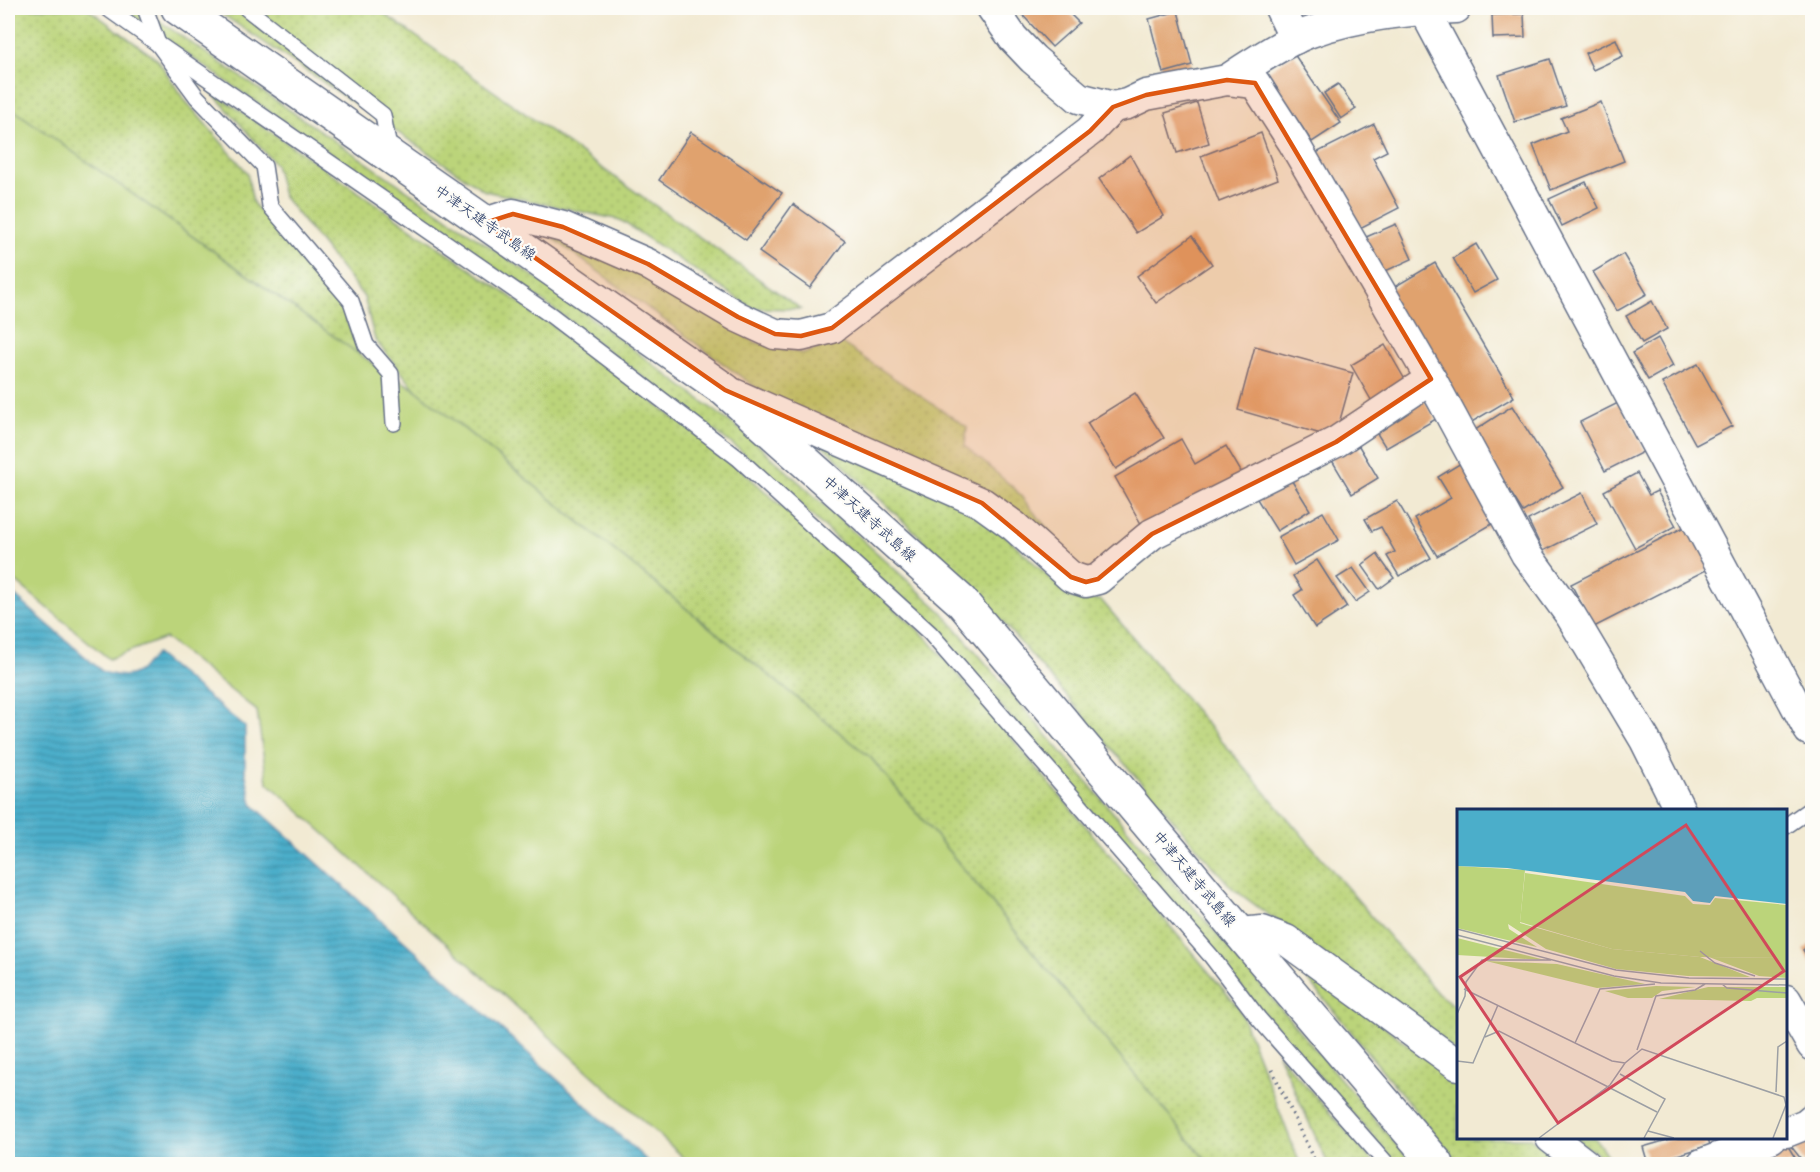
<svg xmlns="http://www.w3.org/2000/svg" width="1820" height="1172" viewBox="0 0 1820 1172" font-family="Pangolin,'Klee One',sans-serif">
<style>
.grass{fill:url(#grass-dots);stroke:#6b826c;stroke-width:1.5}
.pitch{fill:#bbd47a;stroke:#6b826c;stroke-width:1.5}
.water{fill:url(#water-rules);stroke:#336e94;stroke-width:1.5}
.building{fill:#e0a26e}
.lines{fill:none;stroke-linecap:round;stroke-linejoin:round}
.service-casing{stroke:#667087;stroke-width:18}
.minor-casing{stroke:#667087;stroke-width:33}
.secondary-casing{stroke:#667087;stroke-width:36}
.path{stroke:#667087;stroke-width:4;stroke-dasharray:1.5 4.5;stroke-linecap:butt}
.service{stroke:#fff;stroke-width:15}
.minor{stroke:#fff;stroke-width:30}
.secondary{stroke:#fff;stroke-width:33}
.marked{fill:#de5710;fill-opacity:0.2;stroke:#de5710;stroke-width:4.5;stroke-linejoin:round}
.labels{text-anchor:middle;dominant-baseline:central;stroke-width:4.5;stroke-linejoin:round;paint-order:stroke}
.street-label{font-size:15px;fill:#1b2f5e;stroke:#fdfcf7}
.inset-road{fill:none;stroke:#9c9fa4;stroke-width:1.5}
.view{fill:#d1495b;fill-opacity:0.15;stroke:#d1495b;stroke-width:3}
.inset-edge{fill:none;stroke:#1b2f5e;stroke-width:3}
</style>
<defs>
<pattern id="grass-dots" width="8" height="8" patternUnits="userSpaceOnUse" patternTransform="scale(1.5)"><rect width="8" height="8" fill="#bbd47a"/><path d="M2 2h.1M6 6h.1" fill="none" stroke="#a0b66c" stroke-width="1.8" stroke-linecap="round"/></pattern>
<pattern id="water-rules" width="6" height="5" patternUnits="userSpaceOnUse" patternTransform="scale(1.5)"><rect width="6" height="5" fill="#4baeca"/><path d="M0 2.5h6" fill="none" stroke="#3e8ea7"/></pattern>
</defs>
<rect width="100%" height="100%" fill="#fdfcf7"/>
<filter id="ink" filterUnits="userSpaceOnUse"><feTurbulence type="fractalNoise" baseFrequency=".0167" numOctaves="2"/><feDisplacementMap in="SourceGraphic" scale="12" xChannelSelector="R" yChannelSelector="G"/><feConvolveMatrix kernelMatrix="1 2 1 2 8 2 1 2 1" color-interpolation-filters="sRGB"/></filter>
<filter id="wash" filterUnits="userSpaceOnUse"><feTurbulence type="fractalNoise" baseFrequency=".008" numOctaves="4" result="noise"/><feDisplacementMap in="SourceGraphic" scale="24" xChannelSelector="R" yChannelSelector="G"/><feGaussianBlur stdDeviation="1.35" result="paint"/><feColorMatrix in="noise" values="0 0 0 0 0 0 0 0 0 0 0 0 0 0 0 0 0 1.4 0 .05"/><feComposite in="paint" operator="in"/></filter>
<g filter="url(#wash)">
<rect width="100%" height="100%" fill="#f2ead3"/>
<!-- grass -->
<g class="grass">
<path d="M8,8H87L158,60L183,98L247,172L253,203L339,300L360,355L8,106Z"/>
<path d="M121,8H140L558,293L746,434L942,612L1413,1164H1397L1261,1010L934,628L741,451L552,308Z"/>
<path d="M213,8H376L801,309L752,308L620,220L485,191Z"/>
<path d="M210,90L552,325L736,465L927,638L1239,1008L1300,1164H1209L871,758L416,390L375,340L364,297L283,196L275,164Z"/>
<path d="M550,236L656,277L754,342L804,354L837,340L967,427L965,446L1015,489L1067,553L993,495L762,392Z"/>
<path d="M819,442L983,514L1071,598L1101,600L1438,994L1458,1008V1053L1232,888L968,582Z"/>
<path d="M1284,950L1458,1083V1138H1530L1565,1164H1459Z"/>
<path d="M1278,1054L1375,1164H1328Z"/>
<path d="M1574,1138H1595L1613,1164H1611Z"/>
</g>
<!-- pitch -->
<path class="pitch" d="M8,106L360,355L416,390L871,758L1209,1164H691L267,782L257,711L165,638L109,659L8,575Z"/>
<!-- water -->
<path class="water" d="M8,590L103,672C131,681 137,675 156,654L245,727V771L252,804L651,1164H8Z"/>
<g id="blocks">
<!-- building -->
<g class="building">
<path d="M1016,8H1064L1079,23L1052,47Z"/>
<path d="M1178,11L1192,65L1163,73L1149,19Z"/>
<path d="M1524,14L1525,37L1493,38L1492,15Z"/>
<path d="M1616,39L1623,56L1593,70L1585,53Z"/>
<path d="M1294,54L1341,123L1312,142L1265,73Z"/>
<path d="M1550,59L1566,106L1515,122L1499,75Z"/>
<path d="M1338,84L1356,109L1341,119L1324,93Z"/>
<path d="M1601,102L1624,161L1551,190L1533,145L1567,131L1561,118Z"/>
<path d="M1197,103L1209,143L1177,153L1165,113Z"/>
<path d="M1374,124L1387,151L1373,158L1399,208L1356,230L1316,153Z"/>
<path d="M691,132L782,193L746,240L659,180Z"/>
<path d="M1261,133L1278,179L1219,202L1201,156Z"/>
<path d="M1130,155L1164,216L1136,233L1099,179Z"/>
<path d="M1586,182L1599,208L1562,226L1549,199Z"/>
<path d="M793,204L845,241L810,288L759,252Z"/>
<path d="M1396,224L1412,259L1379,274L1364,238Z"/>
<path d="M1192,236L1212,264L1156,303L1137,276Z"/>
<path d="M1476,244L1497,280L1473,293L1453,258Z"/>
<path d="M1623,254L1647,294L1617,311L1593,272Z"/>
<path d="M1435,263L1514,397L1465,426L1384,293Z"/>
<path d="M1652,301L1667,329L1642,343L1626,316Z"/>
<path d="M1658,338L1673,366L1648,380L1632,353Z"/>
<path d="M1385,345L1408,385L1374,405L1351,365Z"/>
<path d="M1255,346L1353,373L1335,438L1238,410Z"/>
<path d="M1698,364L1732,426L1696,445L1662,383Z"/>
<path d="M1135,393L1164,438L1116,469L1087,423Z"/>
<path d="M1420,393L1436,419L1386,448L1370,422Z"/>
<path d="M1620,402L1645,451L1605,471L1580,422Z"/>
<path d="M1512,406L1563,487L1523,512L1472,432Z"/>
<path d="M1353,436L1378,478L1352,494L1327,452Z"/>
<path d="M1181,439L1195,464L1226,446L1243,475L1145,531L1115,477Z"/>
<path d="M1471,457L1506,516L1437,556L1415,519L1451,498L1438,477Z"/>
<path d="M1285,470L1310,510L1277,531L1252,491Z"/>
<path d="M1637,473L1649,495L1657,491L1676,526L1635,548L1604,491Z"/>
<path d="M1582,493L1597,524L1543,551L1528,520Z"/>
<path d="M1397,501L1431,558L1399,576L1387,556L1395,552L1381,527L1372,531L1365,519Z"/>
<path d="M1323,512L1339,540L1294,565L1278,537Z"/>
<path d="M1696,521L1718,564L1594,627L1571,584Z"/>
<path d="M1377,554L1394,578L1379,589L1362,565Z"/>
<path d="M1317,560L1347,607L1315,628L1294,595L1302,590L1293,576Z"/>
<path d="M1353,568L1370,592L1355,602L1337,578Z"/>
<path d="M1812,943V964L1803,950Z"/>
<path d="M1812,1129V1164H1805L1790,1145Z"/>
<path d="M1674,1138H1708L1710,1145L1648,1164L1643,1147Z"/>
<path d="M1786,1143L1799,1164H1776L1769,1154Z"/>
<path d="M1765,1149L1774,1164H1746L1744,1162Z"/>
</g>
</g>
</g>
<g filter="url(#ink)">
<use href="#blocks" fill-opacity="0" stroke="#667087" stroke-width="1.5"/>
<g class="lines">
<defs>
<g id="service">
<path d="M107,8L158,44L552,316L738,458L930,633L1211,956L1259,1019L1387,1164"/>
<path d="M145,8L158,44L197,97L264,166L270,206L351,301L366,345L391,374L394,423"/>
<path d="M246,8L383,115L390,154"/>
<path d="M1786,826L1812,808"/>
</g>
<g id="minor">
<path d="M992,8L1013,38L1033,59L1079,98L1113,107L1127,104L1146,95L1227,80L1255,83L1293,142L1431,379L1526,554L1571,616L1645,740L1680,810"/>
<path d="M1280,8L1295,39"/>
<path d="M1423,8L1809,730H1812"/>
<path d="M1227,80C1249,65 1271,51 1294,39C1341,17 1405,10 1456,8"/>
<path d="M485,223L513,214L563,227L648,264L738,317L775,334L801,336L832,328L1090,131L1113,107"/>
<path d="M734,394L982,503L1014,526L1071,577L1086,582L1098,579L1152,534L1336,442L1431,379"/>
<path d="M1240,933L1262,931L1286,940L1458,1065"/>
<path d="M1786,1000L1812,1045"/>
<path d="M1786,1132L1806,1124L1812,1119"/>
<path d="M1551,1138L1585,1164"/>
<path d="M1702,1164L1771,1138"/>
</g>
<path id="secondary" d="M178,8L725,390L961,601L1240,933L1437,1164"/>
</defs>
<!-- service casing -->
<use href="#service" class="service-casing"/>
<!-- minor casing -->
<use href="#minor" class="minor-casing"/>
<!-- secondary casing -->
<use href="#secondary" class="secondary-casing"/>
<!-- path -->
<path class="path" d="M1272,1070L1316,1164"/>
<!-- service -->
<use href="#service" class="service"/>
<!-- minor -->
<use href="#minor" class="minor"/>
<!-- secondary -->
<use href="#secondary" class="secondary"/>
</g>
</g>
<!-- marked area -->
<path class="marked" d="M1227,80L1255,83L1431,379L1336,442L1152,534L1098,579L1086,582L1071,577L982,503L725,390L485,223L513,214L563,227L648,264L738,317L775,334L801,336L832,328L1090,131L1113,107L1146,95Z"/>
<g class="labels">
<!-- street labels -->
<g class="street-label">
<text transform="translate(485 223) rotate(35)">中津天建寺武島線</text>
<text transform="translate(869 519) rotate(42)">中津天建寺武島線</text>
<text transform="translate(1194 879) rotate(50)">中津天建寺武島線</text>
</g>
</g>
<!-- overview -->
<g transform="translate(1457 809)">
<rect width="330" height="330" fill="#f2ead3"/>
<path d="M0,57L68,61L63,114L155,140L243,148L293,168L231,167L159,160L89,140L51,115L52,120L80,138L0,119ZM0,129L88,151L0,146ZM252,148L330,149V169L302,167ZM29,152L100,155L188,175L140,179ZM199,177L239,178L205,182L195,189H171L148,182ZM251,178H330V189H300L294,192L202,190Z" fill="#bbd47a"/>
<path d="M68,64L228,87L236,95L253,96L258,89L330,96V149L243,148L155,140L63,113Z" fill="#bbd47a"/>
<path d="M0,1H330V95L258,87L253,94L236,92L228,83L50,59L0,57Z" fill="#4baeca"/>
<path class="inset-road" d="M0,120L159,161L232,169L330,170M0,126L157,167L204,174L330,176M243,142L258,154L298,167M265,175L270,179L330,184M7,180L155,252L168,254M0,205L8,187L9,173L25,151H94M28,228L42,222L200,303M118,234L143,180L198,175M180,241L199,187L238,181L248,175M0,252L16,254L41,196M163,265L208,290L187,329M319,283L321,238L330,232M191,322L217,329M82,329L153,276L168,254L185,240L327,288L329,296L316,329"/>
<path class="view" d="M229,16L327,162L101,314L3,168Z"/>
<rect width="330" height="330" class="inset-edge"/>
</g>
<!-- margin -->
<rect width="1820" height="1172" fill="none" stroke="#fdfcf7" stroke-width="30"/>
</svg>
